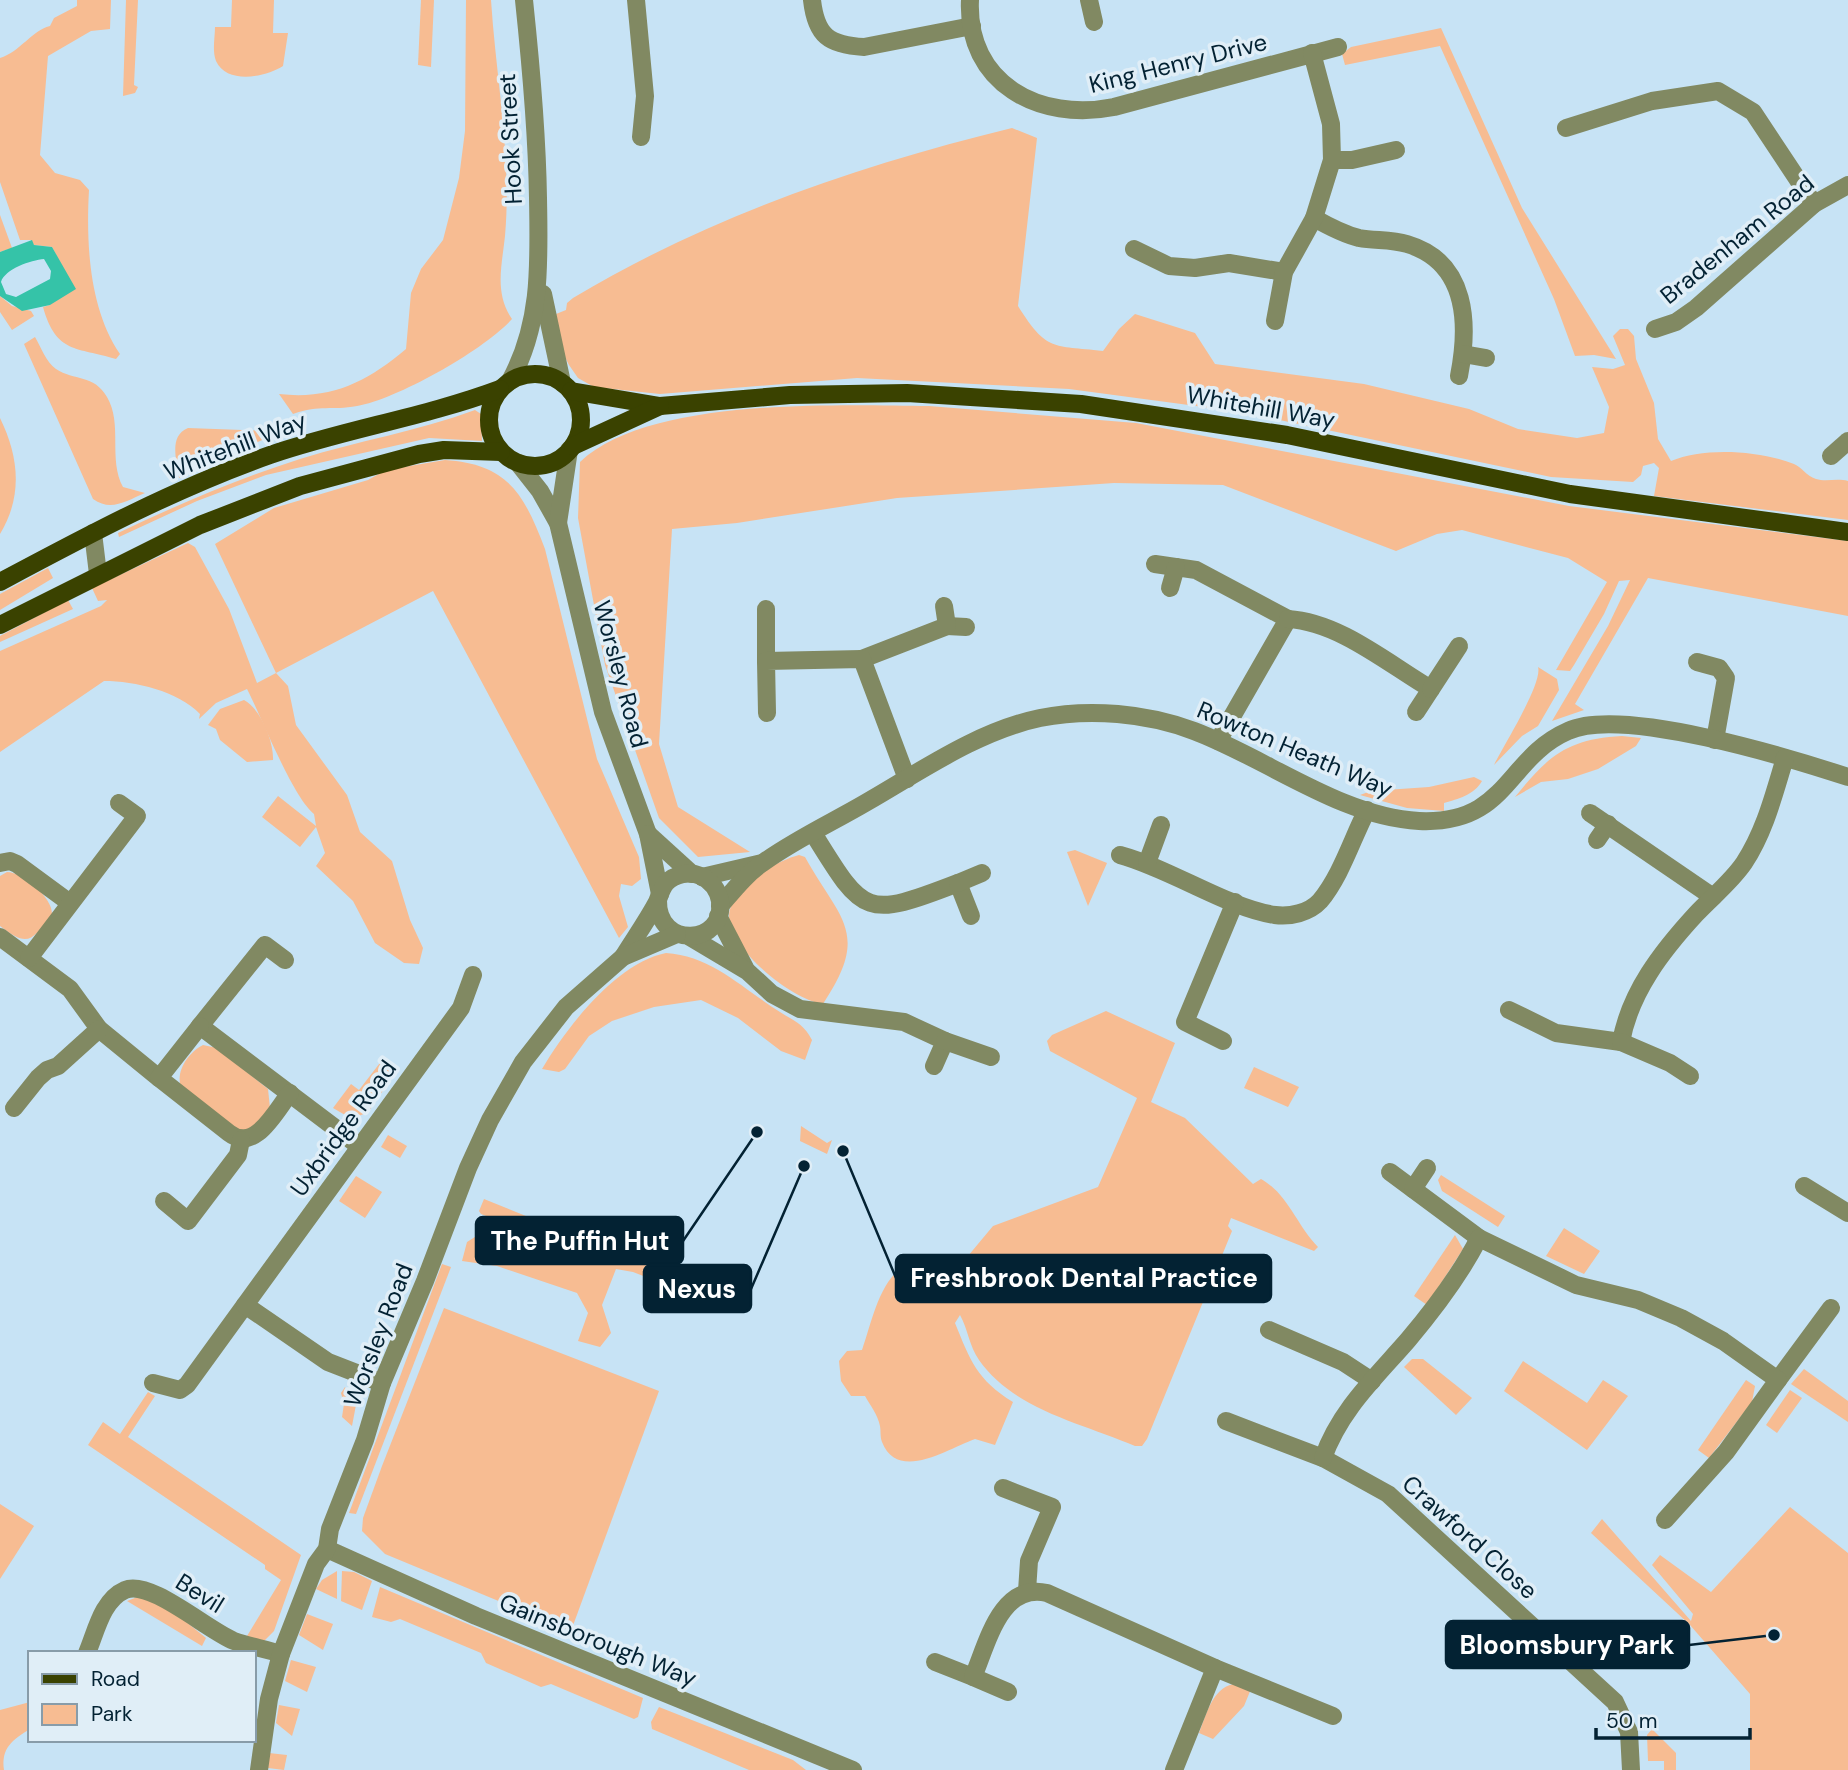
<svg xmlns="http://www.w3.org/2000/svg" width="1848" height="1770" viewBox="0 0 1848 1770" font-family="'DM Sans',sans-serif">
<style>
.green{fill:#f7bc92}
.water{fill:#35c3a8;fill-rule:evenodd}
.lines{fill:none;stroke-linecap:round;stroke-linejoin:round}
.minor{stroke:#818962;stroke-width:18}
.major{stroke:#3a4200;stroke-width:18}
.labels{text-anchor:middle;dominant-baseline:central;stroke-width:7;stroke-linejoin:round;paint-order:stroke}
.street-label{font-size:24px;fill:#032233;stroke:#e0eef7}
.leader{fill:none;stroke:#032233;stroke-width:2.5}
.callout-dot{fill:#032233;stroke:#e0eef7;stroke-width:2.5}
.callout{fill:#032233;stroke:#032233;stroke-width:2.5}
.callout-label{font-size:26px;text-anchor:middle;font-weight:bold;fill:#fff}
</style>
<rect width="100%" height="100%" fill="#c7e3f5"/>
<!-- green -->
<g class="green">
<path d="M77,0H111L110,29L91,31L48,56L40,155L55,173L80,180L89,190C86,243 89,309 120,354L116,359C77,347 56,354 43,307L50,305L69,280L52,247L34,245L31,240H20L0,182V58C20,52 31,31 50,26L54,18L77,6Z"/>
<path d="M126,0H138L134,85L138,87L135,93L123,96Z"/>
<path d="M232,0H274L273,33H288L283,66C266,77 227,85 216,61C212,51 215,37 215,27H231Z"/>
<path d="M421,0H434L431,67L418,65Z"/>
<path d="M466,0H491C496,78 512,157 505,236C502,265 494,293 512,319C484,350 397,399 357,406C331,411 321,404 293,414L279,394C331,400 367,382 406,349L411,293L421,269L443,240L459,178L465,131Z"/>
<path d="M1441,28L1522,208L1616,359L1594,355L1575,356L1554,299L1440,46L1345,65L1342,54L1351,47Z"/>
<path d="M1012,128L1037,138L1018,306C1047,352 1052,345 1103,351L1119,329L1135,314L1195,333L1215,364L1364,384L1469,409L1518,429L1577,438L1604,433L1609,407L1592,367L1613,369L1625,365L1613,336L1620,329H1628L1634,336L1636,359L1654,403L1658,439L1671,461C1703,447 1759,450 1794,464C1802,467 1806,476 1816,479C1826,482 1837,478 1848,481V520L1654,496L1659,468L1654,463L1643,466L1641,475L1633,482L1551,477L1241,412L1069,389L857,378L660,394L594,387L578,378L569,365L562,351L556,314L566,310L567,303L573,298C708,217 860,165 1012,128Z"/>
<path d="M0,215L12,248L0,252Z"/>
<path d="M0,296L12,306L31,311L34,316L12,330L0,312Z"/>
<path d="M35,337C41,347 46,362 56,369C74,381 94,374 107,397C123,424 108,459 123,487L145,493C126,501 111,512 93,499L24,344Z"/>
<path d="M929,406L1136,423L1569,506L1848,541V616L1648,578L1575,704L1584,710L1552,721L1608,626L1630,580L1619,581L1604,614L1574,665L1570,671L1556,670L1607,582L1568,558L1462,530L1437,534L1396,551L1223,485L1114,483L897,498L737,523L672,529L659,744L678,807L750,852L698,857L659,818L605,665L578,518L580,462C648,397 838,405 929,406Z"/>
<path d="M475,410L481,414L482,441L429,438L266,475L197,501L119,537L118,533C177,505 237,479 300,459C358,441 418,431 475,410Z"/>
<path d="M0,418C19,457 23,496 0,534Z"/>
<path d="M188,428L266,431L282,428L284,430L179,478C177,461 168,436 188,428Z"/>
<path d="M445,460C508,464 524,494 545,549L597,759L639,857L641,879L632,886L621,884L619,896L628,927L619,938L433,591L276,673L288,686L296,725L347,795L360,832L392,861L410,920L423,948L419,964L404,963L375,943L353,901L316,866L325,853L316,827L300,847L262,817L278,796L316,826L314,814C292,796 262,718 247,689L216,703L199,719L200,714C178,691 135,681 104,681L0,752V651L101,606L107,600L98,601L92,588L188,543L195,547L229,609L257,683L276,673L215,544L274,508L368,480L386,470Z"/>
<path d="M48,568L53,578L0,610V594Z"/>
<path d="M68,600L73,609L0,642V636Z"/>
<path d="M1538,667L1557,679L1559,690L1538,726L1522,736L1494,765C1504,745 1543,683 1538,667Z"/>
<path d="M244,700C261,709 274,742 273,760L247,762L220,740L216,729L208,725L220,709Z"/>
<path d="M1622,736L1641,738L1636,746L1598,769L1568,779L1541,782L1515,797C1548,756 1567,739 1622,736Z"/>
<path d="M1474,777L1482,781C1474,795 1458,799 1444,803V811L1407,808L1360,795L1371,791L1429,787Z"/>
<path d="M1075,850L1107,863L1088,906L1067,852Z"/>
<path d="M799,855L805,857C840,920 871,932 823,1004C792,1000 729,949 729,916C730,888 775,861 799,855Z"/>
<path d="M7,872C23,872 53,898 52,914C32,941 28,948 0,926V876Z"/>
<path d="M666,953C712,956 743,989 780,1012C794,1021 804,1024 812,1040L805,1060L781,1051L738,1018L701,1000L654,1007L612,1021L589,1036L565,1069L559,1072L542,1069C567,1027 616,963 666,953Z"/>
<path d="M1106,1011L1175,1043L1151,1102L1185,1118L1253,1184L1261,1179C1288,1194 1297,1226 1318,1247L1314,1251L1231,1218L1228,1226L1232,1231L1147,1439L1142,1446H1135C1082,1423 1014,1410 979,1360C969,1346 968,1329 960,1315L955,1323C970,1360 977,1380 1013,1402L995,1445L975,1439C949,1448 898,1483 882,1442C880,1437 881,1432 880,1426C878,1415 870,1405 865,1396H851L841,1381L839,1361L847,1351L862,1350C872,1322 879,1280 906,1265L943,1286L993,1226L1098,1187L1137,1098L1050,1051L1047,1041L1052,1035Z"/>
<path d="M203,1045L217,1048L268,1089L270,1108L255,1128L240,1132L181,1087C175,1071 189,1052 203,1045Z"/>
<path d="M383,1059L396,1072L368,1112L352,1119L333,1108L351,1084L359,1090Z"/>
<path d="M1254,1067L1299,1087L1288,1107L1244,1088Z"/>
<path d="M801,1126L827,1143L832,1140L827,1154L800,1141Z"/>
<path d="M388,1135L407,1146L400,1158L381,1147Z"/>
<path d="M1441,1175L1505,1216L1498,1227L1442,1191L1438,1180Z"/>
<path d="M356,1176L382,1192L365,1218L339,1201Z"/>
<path d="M484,1199L721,1295L718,1298L686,1287L669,1286L633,1272L616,1269L602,1305L611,1333L600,1347L578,1341L588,1313L577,1293L497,1266L462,1261L467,1242L478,1235L498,1239L543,1258L549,1255L548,1245L529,1233L481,1214L479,1211Z"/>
<path d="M1564,1228L1600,1251L1584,1274L1546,1256Z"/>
<path d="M1455,1235L1463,1249L1427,1305L1414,1296Z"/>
<path d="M442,1264L451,1267L356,1514L349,1513Z"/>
<path d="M444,1308L659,1391L571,1631L385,1554L362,1531L363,1518L382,1466Z"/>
<path d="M1412,1359H1423L1472,1398L1456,1415L1404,1367Z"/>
<path d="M1523,1361L1587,1403L1603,1380L1628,1396L1587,1450L1504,1391Z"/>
<path d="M1804,1369L1848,1401V1422L1791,1384Z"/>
<path d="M1746,1380L1755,1386L1752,1402L1709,1458L1698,1450Z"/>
<path d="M345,1387L356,1405L352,1426L342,1417L344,1404L341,1393Z"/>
<path d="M1790,1390L1802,1398L1777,1433L1766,1425Z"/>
<path d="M148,1392L155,1396L128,1437L301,1555L274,1631L262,1643L247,1636L281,1580L265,1569V1565L88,1445L103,1422L120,1434Z"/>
<path d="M0,1504L34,1526L0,1579Z"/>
<path d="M1790,1507L1848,1553V1770H1750V1694L1690,1625L1591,1533L1602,1519L1691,1621L1693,1614L1652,1565L1660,1555L1711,1592Z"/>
<path d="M337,1571V1599L316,1589L322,1580Z"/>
<path d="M342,1571L354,1572L372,1581L362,1610L341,1601Z"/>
<path d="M380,1587L643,1698L638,1717L634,1719L551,1684L541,1687L486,1663L481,1653L400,1619L391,1622L372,1617Z"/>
<path d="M140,1596L174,1612L206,1638L202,1646L127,1601Z"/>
<path d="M307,1614L333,1624L323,1650L299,1635Z"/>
<path d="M291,1660L316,1667L307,1692L285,1681Z"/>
<path d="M1233,1684L1251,1689L1244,1706L1213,1739L1199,1733C1206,1715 1212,1689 1233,1684Z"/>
<path d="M30,1702V1729C12,1740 1,1748 4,1770H0V1710Z"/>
<path d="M279,1705L300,1709L292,1736L276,1723Z"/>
<path d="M659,1707L793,1760L806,1770H749L652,1729L651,1722Z"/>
<path d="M1652,1729L1676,1753V1770H1664V1761H1648L1647,1735Z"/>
<path d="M269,1753L287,1755L284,1770L268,1768Z"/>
</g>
<!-- water -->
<path class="water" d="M32,240L34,245L52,247L76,289L50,305L22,311L0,296V252ZM44,259L51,271L50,279L16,297L6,294L1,282C5,269 31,260 44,259Z"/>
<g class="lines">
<!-- minor -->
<g class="minor">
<path d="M636,0L645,96L641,137"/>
<path d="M812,0C816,36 829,45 864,47L972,26"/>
<path d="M970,0C966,84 1040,122 1114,107L1338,47"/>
<path d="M1089,0L1094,22"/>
<path d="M1566,128L1652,101L1718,91L1753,112L1814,204"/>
<path d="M1332,160H1352L1396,150"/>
<path d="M1314,218C1328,226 1343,234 1359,238C1375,241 1391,239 1407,244C1468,262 1469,325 1459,376"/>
<path d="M1134,249L1169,266L1195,268L1229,263L1284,272"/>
<path d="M543,294L562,383"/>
<path d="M1275,321L1284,272L1314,218L1332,160L1331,124L1312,53"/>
<path d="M1655,329L1676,322L1696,308L1814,204L1848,185"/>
<path d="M1463,354L1486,358"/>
<path d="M510,381C542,323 539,262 538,198C537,132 531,66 524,0"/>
<path d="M1831,456L1848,441"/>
<path d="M518,463L540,491L558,523L603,712L648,834L660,894"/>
<path d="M558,523L569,450"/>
<path d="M93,533L98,574"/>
<path d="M1155,564L1196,570L1288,619L1218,741"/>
<path d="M1170,588L1176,567"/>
<path d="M766,609V661"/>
<path d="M1288,619C1339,622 1387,663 1431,689L1416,712"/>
<path d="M947,626L966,627"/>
<path d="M862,659L947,626L944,606"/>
<path d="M1697,662L1719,668L1726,678L1715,740"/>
<path d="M1431,689L1459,646"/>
<path d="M767,713L766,661L862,659L907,779"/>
<path d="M1590,813L1713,897"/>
<path d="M813,833C864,916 865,919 958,883L971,916"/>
<path d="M648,834L692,874"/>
<path d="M1597,840L1608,824"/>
<path d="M1120,855C1171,869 1228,908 1275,915C1290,917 1309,913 1320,901C1341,876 1352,839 1367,810"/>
<path d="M0,863L10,861L17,864L70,903"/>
<path d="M1147,863L1161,825"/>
<path d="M702,877L762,863"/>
<path d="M958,883L982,873"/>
<path d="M720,906C733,891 747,873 764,862C796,839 833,822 867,802C921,771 978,731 1040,718C1089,708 1147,713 1194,731C1266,758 1341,817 1419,821C1508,825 1506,758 1568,731C1622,706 1790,758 1848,777"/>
<path d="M718,916L745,968"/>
<path d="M0,937L70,989L99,1029L159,1078"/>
<path d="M690,937L747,971L772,994L800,1009L904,1022L945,1041L934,1066"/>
<path d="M623,957C634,939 647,921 657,902C660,895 661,889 666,883C675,874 689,871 701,876C711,881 718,890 720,901C726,945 657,950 658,900"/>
<path d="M29,958L137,816L119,803"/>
<path d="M285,960L265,945L200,1026L359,1146"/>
<path d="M1509,1010L1556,1033L1621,1042C1630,992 1662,951 1696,914C1712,897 1731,882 1744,863C1765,831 1774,794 1785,758"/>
<path d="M200,1026L159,1078L229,1133C255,1153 275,1112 290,1093"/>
<path d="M945,1041L991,1057"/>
<path d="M1223,1041L1185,1022L1235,902"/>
<path d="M1621,1042L1670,1063L1690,1076"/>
<path d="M14,1108L38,1078L47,1070L58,1066L99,1029"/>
<path d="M1390,1172L1479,1238"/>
<path d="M1804,1186L1848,1213"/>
<path d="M1413,1189L1427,1168"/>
<path d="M164,1201L188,1221L238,1155L241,1140"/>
<path d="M1269,1330L1343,1362L1372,1381"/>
<path d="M1778,1380L1831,1308"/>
<path d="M153,1383L180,1390L187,1385L245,1305"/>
<path d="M382,1383L328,1362L245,1305L461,1008L473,975"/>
<path d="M1226,1421L1323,1458L1388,1494L1615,1702L1629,1732L1631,1770"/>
<path d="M1323,1458C1340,1410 1375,1378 1408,1340C1435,1308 1460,1275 1479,1238L1576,1285L1638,1300L1681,1318L1723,1341L1778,1380L1726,1452L1665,1520"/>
<path d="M1003,1488L1052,1507L1029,1561L1027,1591"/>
<path d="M327,1549L476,1616L853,1770"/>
<path d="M87,1653C96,1632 102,1600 125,1590C150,1579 207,1630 234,1641C249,1646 265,1649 281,1654"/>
<path d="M935,1662L973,1677"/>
<path d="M1215,1668L1333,1716"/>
<path d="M1008,1692L973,1677C987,1645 1000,1582 1047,1593L1215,1668L1174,1770"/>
<path d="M259,1770L269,1699L281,1654L316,1564L327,1549L330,1529L365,1440L382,1383L425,1281L468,1168L490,1120L523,1062L566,1007L623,957L677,934"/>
</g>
<!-- major -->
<g class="major">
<circle cx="535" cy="420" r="46"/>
<path d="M571,391L660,406L790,395L907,393L1081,404L1287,435L1570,494L1848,532"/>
<path d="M573,446L660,406"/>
<path d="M0,582C88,535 176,488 270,455C346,429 425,417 500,389"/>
<path d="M0,625L200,525L300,486L419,454L444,450L501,452"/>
</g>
</g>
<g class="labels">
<!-- street labels -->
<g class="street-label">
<text transform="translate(1178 63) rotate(-14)">King Henry Drive</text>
<text transform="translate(510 139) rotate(-93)">Hook Street</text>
<text transform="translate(1737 239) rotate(-39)">Bradenham Road</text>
<text transform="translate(1261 407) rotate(10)">Whitehill Way</text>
<text transform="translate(235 446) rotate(-21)">Whitehill Way</text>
<text transform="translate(621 674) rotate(75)">Worsley Road</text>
<text transform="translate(1295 749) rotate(23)">Rowton Heath Way</text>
<text transform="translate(343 1128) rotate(-54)">Uxbridge Road</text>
<text transform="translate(378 1335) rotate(-69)">Worsley Road</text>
<text transform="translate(1470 1537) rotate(42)">Crawford Close</text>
<text transform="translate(200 1593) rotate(32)">Bevil</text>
<text transform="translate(598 1640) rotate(22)">Gainsborough Way</text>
</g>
</g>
<!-- callouts -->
<path class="leader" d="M757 1132L683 1241M843 1151L896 1278M804 1166L751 1289M1774 1635L1689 1645"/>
<g class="callout-dot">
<circle cx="757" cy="1132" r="7"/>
<circle cx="843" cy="1151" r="7"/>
<circle cx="804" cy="1166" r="7"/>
<circle cx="1774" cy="1635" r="7"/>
</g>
<g class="callout">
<rect x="476" y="1217" width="207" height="47" rx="7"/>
<rect x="896" y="1255" width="375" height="47" rx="7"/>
<rect x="644" y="1265" width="107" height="47" rx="7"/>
<rect x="1446" y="1621" width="243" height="47" rx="7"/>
</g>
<g class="callout-label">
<text x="580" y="1250">The Puffin Hut</text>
<text x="1084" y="1287">Freshbrook Dental Practice</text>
<text x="697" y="1298">Nexus</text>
<text x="1567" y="1654">Bloomsbury Park</text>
</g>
<!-- legend -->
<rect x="28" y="1651" width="228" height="91" fill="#e0eef7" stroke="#889ca9" stroke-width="2"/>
<rect x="42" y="1674" width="35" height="10" fill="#3a4200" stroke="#889ca9" stroke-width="2"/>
<text x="91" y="1686" font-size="21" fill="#032233">Road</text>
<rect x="42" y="1704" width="35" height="21" fill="#f7bc92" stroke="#889ca9" stroke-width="2"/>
<text x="91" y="1721" font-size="21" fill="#032233">Park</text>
<!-- scale -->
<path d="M1596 1728v10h154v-10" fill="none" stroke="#032233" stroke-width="3.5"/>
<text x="1606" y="1728" font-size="21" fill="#032233" stroke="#e0eef7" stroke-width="5" paint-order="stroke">50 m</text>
</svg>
